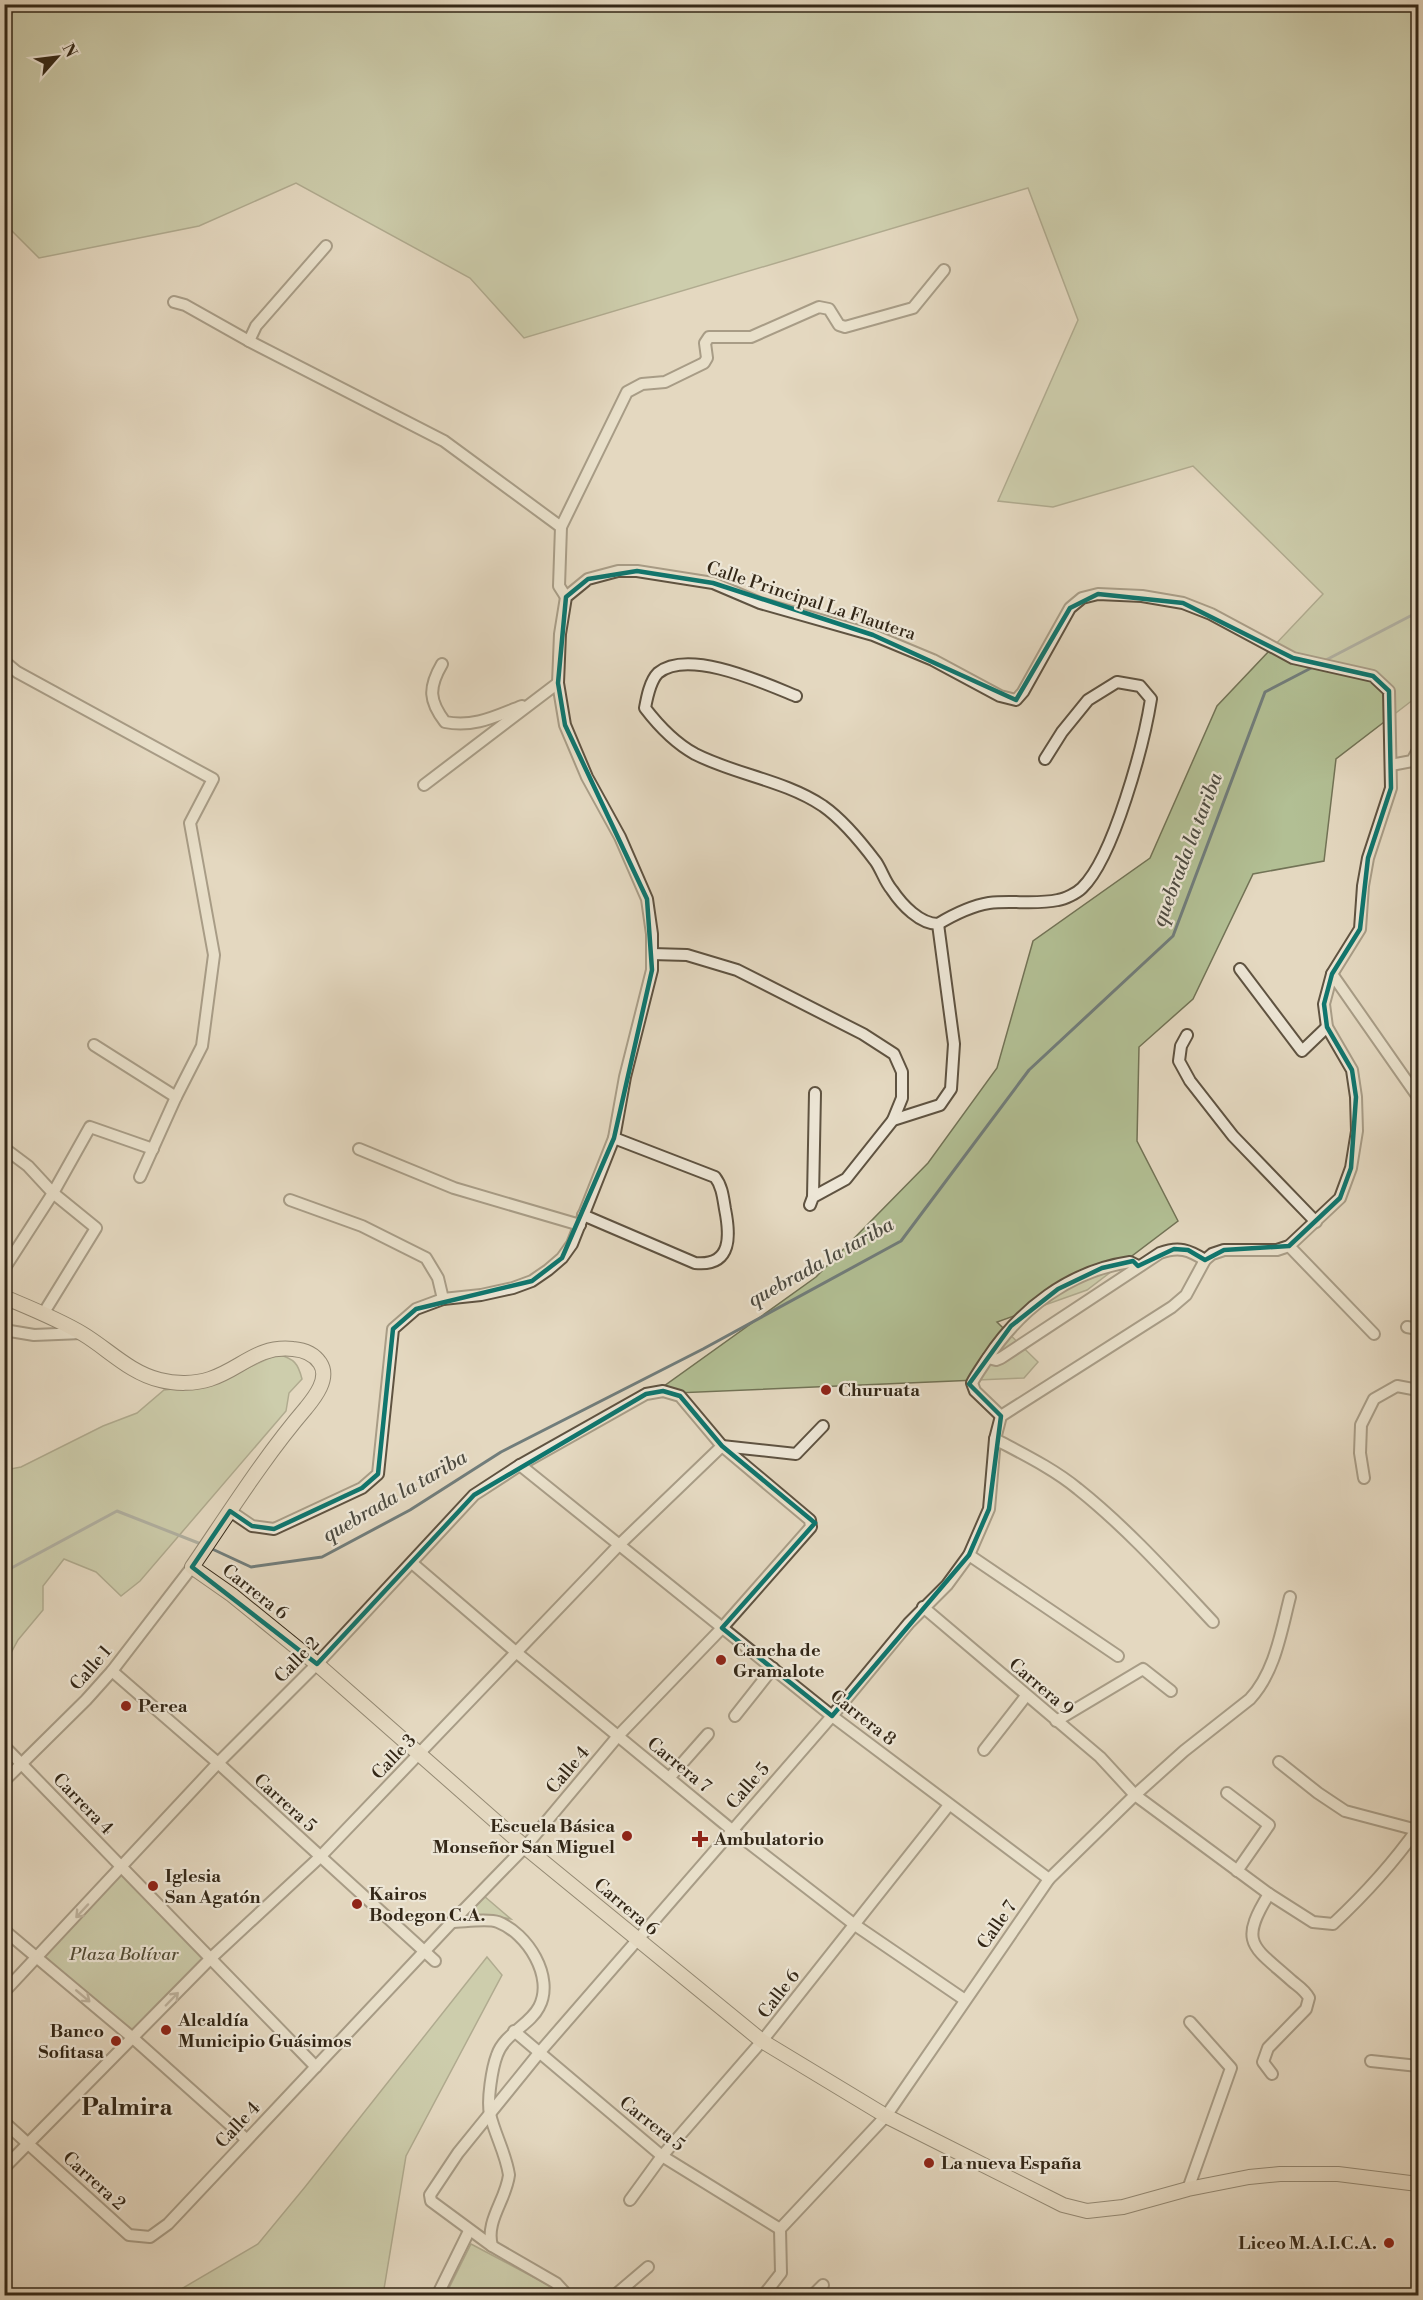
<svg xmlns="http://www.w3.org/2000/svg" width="1423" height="2300" viewBox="0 0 1423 2300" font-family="'Libre Bodoni',serif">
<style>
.green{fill:#b2bf94;stroke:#727356;stroke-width:1.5}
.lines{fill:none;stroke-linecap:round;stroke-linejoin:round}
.stream{stroke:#717d7b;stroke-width:3}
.minor-casing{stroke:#5f5341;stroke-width:14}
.major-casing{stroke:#332717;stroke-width:16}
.minor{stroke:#ede6d6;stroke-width:10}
.major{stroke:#e4d8c0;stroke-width:14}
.oneway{stroke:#908676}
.marked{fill:none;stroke:#0f766e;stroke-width:4.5;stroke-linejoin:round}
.poi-dot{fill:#8f2418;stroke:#ede6d6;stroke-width:2}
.labels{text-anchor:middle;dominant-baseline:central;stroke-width:4.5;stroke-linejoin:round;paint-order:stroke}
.street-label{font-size:18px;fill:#332717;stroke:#ede6d6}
.poi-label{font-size:18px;font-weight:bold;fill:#332717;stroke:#ede6d6;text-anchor:start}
.park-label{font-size:18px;font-style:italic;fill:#534d36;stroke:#ede6d6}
.water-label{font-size:20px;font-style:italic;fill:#4d4b41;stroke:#ede6d6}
.district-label{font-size:24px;font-weight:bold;fill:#332717;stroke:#ede6d6}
</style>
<rect width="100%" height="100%" fill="#e4d8c0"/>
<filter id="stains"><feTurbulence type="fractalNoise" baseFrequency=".00333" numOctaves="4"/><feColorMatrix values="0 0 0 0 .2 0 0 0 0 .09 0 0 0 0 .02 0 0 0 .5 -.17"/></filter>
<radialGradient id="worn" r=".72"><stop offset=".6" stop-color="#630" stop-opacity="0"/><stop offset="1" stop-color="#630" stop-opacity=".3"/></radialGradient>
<!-- green -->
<g class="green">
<path d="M16,5H1418V696L1336,759L1324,861L1253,874L1193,999L1139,1047L1137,1141L1178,1221L1087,1290L997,1322L1038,1362L1024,1378L653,1394L816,1277L928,1163L997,1068L1033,941L1150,858L1217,706L1323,594L1193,466L1053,507L998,501L1078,320L1028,188L524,338L470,278L296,183L199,226L39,258L5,224V30Z"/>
<path d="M278,1354C294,1359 298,1363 302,1379L289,1393L286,1411L140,1581L121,1596L96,1572L64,1559L43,1586V1610L18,1640L5,1664V1470L21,1467L103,1426L137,1413L164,1390L211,1385Z"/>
<path d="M121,1867L211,1958L134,2039L38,1959Z"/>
<path d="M484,1896L511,1919L487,1915L463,1917Z"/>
<path d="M487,1957L502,1975L406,2156L383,2295H171L258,2244L305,2187Z"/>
<path d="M471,2244L554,2288L561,2296H445Z"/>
</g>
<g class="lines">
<!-- stream -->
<g class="stream">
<path d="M1324,661L1418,612"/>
<path d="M210,1548L251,1567L322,1557L410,1510L501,1452L703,1349L901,1241L1029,1070L1173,936L1265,692L1313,667"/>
<path d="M4,1572L117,1511L201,1544"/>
</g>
<defs>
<g id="minor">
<path d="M174,302L185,305L249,341L444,441L561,527"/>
<path d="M249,341L256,326L326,246"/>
<path d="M566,597L559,586L561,527L627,392L642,384L665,382L704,363L707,358L705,343L709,337H751L819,307L829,309L839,325L845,327L913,308L944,270"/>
<path d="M4,661L17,672L213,779L190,823L214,955L202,1046L176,1097L140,1177"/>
<path d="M442,664C428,688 429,701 445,722C474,728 496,716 522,706"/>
<path d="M796,696C764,683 688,648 658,673C650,681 647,697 645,708C658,725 675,743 695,754C736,775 784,780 823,806C843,820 861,842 876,862C882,871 885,882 892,890C902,905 920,924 938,924L954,1044L951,1089L940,1105L893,1120L846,1179L813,1197L810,1205"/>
<path d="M1391,765L1412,761L1418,750"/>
<path d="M424,785L558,683"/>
<path d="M938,924C953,915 971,906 989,903C1012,900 1035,905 1058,900C1065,899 1077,893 1082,888C1114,857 1144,743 1151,699L1140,686L1117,682L1088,700L1062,732L1045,759"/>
<path d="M652,954L687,955L737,970L863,1034L894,1054L902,1072V1098L893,1120"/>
<path d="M1240,969L1302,1051L1327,1027"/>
<path d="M1332,974L1418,1097"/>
<path d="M1187,1035L1181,1046L1179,1061L1190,1081L1233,1136L1316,1222"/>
<path d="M94,1045L176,1097"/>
<path d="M4,1148L28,1166L53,1193L96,1228L43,1314"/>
<path d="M359,1149L454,1188L580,1225"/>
<path d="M813,1197L815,1093"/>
<path d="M290,1200L362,1226L426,1258L438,1278L443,1299"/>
<path d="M583,1215L695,1263C733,1267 730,1234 725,1209C723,1197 722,1186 715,1177L614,1138"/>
<path d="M1289,1246L1374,1334"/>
<path d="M4,1269L53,1193L90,1127L153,1149"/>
<path d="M1407,1327L1418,1329"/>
<path d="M4,1330L34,1335L82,1333"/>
<path d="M988,1358L996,1360L1001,1358L1160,1253C1179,1246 1189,1250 1205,1260"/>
<path d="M1001,1416L975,1391L972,1383C976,1375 982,1367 987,1359C1020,1309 1069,1271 1130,1262L1138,1266"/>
<path d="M995,1439C1023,1454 1054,1469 1078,1489C1127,1528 1170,1576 1213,1622"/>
<path d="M520,1465L832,1716L1049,1879"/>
<path d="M1364,1478L1360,1453L1361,1425L1374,1399L1397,1386L1418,1390"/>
<path d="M230,1511L252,1526L274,1529L362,1488L378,1474L393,1329L416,1309L443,1299L481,1295L513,1288L532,1281L548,1270L562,1258L572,1244L614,1138L625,1077L652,970V934L647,899L620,837L587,777L565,725L558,683L560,634L566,597L588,579L618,571H637L713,583L760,603L873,635L933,660L1000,696L1016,700L1023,692L1070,608L1082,598L1098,594L1142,596L1183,603L1211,614L1293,658L1373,676L1389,691L1391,788L1368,858L1363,886L1360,929L1332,974L1324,1004L1327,1027L1352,1070L1356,1097L1357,1131L1351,1168L1340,1198L1289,1246L1277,1250H1224L1212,1254L1205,1260L1186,1295L1172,1307L1001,1416L995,1439L989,1509L969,1555L947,1585L909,1623L832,1716L539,2053L458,2153L430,2195L431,2201L492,2246L556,2283L568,2296"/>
<path d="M969,1555L1118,1656"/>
<path d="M412,1563L517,1653L732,1830L855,1925L965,2000"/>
<path d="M923,1607L1100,1757L1135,1795L1269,1894L1313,1922L1333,1924C1364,1895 1394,1862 1418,1828"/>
<path d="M112,1671L218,1763L435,1961"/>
<path d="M735,1716L773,1668"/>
<path d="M1056,1721L1143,1669L1171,1691"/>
<path d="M4,1746L316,2067"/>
<path d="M984,1750L1026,1696"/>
<path d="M1279,1762L1318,1793L1345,1811L1417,1830"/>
<path d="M670,1777L708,1734"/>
<path d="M4,1781L86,1700L112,1671L192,1567"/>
<path d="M1227,1793L1269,1825L1237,1871"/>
<path d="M1269,1894C1238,1944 1253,1946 1292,1981C1298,1986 1305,1990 1309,1998L1306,2009L1268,2048L1263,2062L1272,2074"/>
<path d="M452,1922C463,1922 488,1918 498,1922C527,1933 555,1977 539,2007C530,2025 504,2034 497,2055C492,2068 487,2100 490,2114C495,2135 506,2154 509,2175C506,2200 485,2221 492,2246"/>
<path d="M4,1930L134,2039L246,2139"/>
<path d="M4,1992L218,1763L317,1664L474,1495L520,1465L646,1394L663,1391L680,1396L722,1446L810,1520L811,1527L722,1628L618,1736L525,1847L452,1922L168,2224L150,2237L129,2235L4,2122"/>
<path d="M514,2031L662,2156L780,2229"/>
<path d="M1371,2061L1418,2066"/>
<path d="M4,2168L211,1958L320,1857L619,1545L722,1446L796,1454L823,1426"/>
<path d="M1188,2189L1231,2068L1190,2022"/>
<path d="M630,2200L662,2156L762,2041L949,1805"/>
<path d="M437,2296L469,2231"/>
<path d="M614,2296L648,2267"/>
<path d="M763,2296L781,2273L780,2229L886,2116L1049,1879L1135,1795L1184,1751L1250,1699C1275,1672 1281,1632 1290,1597"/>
<path d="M812,2296L823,2285"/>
</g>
<path id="major" d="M4,1297C30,1308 58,1319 83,1334C108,1349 130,1373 160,1380C175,1384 195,1384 210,1379C241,1369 257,1345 293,1349C305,1350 314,1354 320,1363C330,1378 315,1397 306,1408C264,1457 229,1513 192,1567L232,1595L317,1664L525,1847L762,2041L886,2116L1063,2205L1087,2211L1123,2207L1188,2189L1249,2177L1280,2174H1338L1418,2184"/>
</defs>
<!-- minor casing -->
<use href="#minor" class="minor-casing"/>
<!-- major casing -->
<use href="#major" class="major-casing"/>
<!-- minor -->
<use href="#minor" class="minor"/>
<!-- major -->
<use href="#major" class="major"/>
</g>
<!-- one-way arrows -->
<defs><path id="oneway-shaft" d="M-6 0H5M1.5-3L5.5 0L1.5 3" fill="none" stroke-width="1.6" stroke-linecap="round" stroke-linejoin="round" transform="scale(1.5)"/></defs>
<g class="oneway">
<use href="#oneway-shaft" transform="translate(82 1911) rotate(133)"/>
<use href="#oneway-shaft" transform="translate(83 1996) rotate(40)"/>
<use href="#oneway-shaft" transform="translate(172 1999) rotate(-46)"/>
</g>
<!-- marked area -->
<path d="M0 0H1423V2300H0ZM637,571L713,583L873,635L1016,700L1070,608L1098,594L1183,603L1293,658L1373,676L1389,691L1391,788L1368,858L1360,929L1332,974L1324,1004L1327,1027L1352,1070L1356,1097L1351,1168L1340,1198L1289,1246L1224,1250L1205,1260L1188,1250L1174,1249L1138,1266L1133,1261L1102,1268L1058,1289L1011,1326L969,1384L1001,1416L989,1509L969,1555L832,1716L722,1628L815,1523L722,1446L680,1396L663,1391L646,1394L474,1495L317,1664L192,1567L230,1511L252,1526L274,1529L362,1488L378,1474L393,1329L416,1309L532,1281L562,1258L614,1138L652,970L647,899L565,725L558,683L566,597L588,579Z" fill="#e4d8c0" fill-opacity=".55" fill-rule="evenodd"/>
<path class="marked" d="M637,571L713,583L873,635L1016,700L1070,608L1098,594L1183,603L1293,658L1373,676L1389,691L1391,788L1368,858L1360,929L1332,974L1324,1004L1327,1027L1352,1070L1356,1097L1351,1168L1340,1198L1289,1246L1224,1250L1205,1260L1188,1250L1174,1249L1138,1266L1133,1261L1102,1268L1058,1289L1011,1326L969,1384L1001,1416L989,1509L969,1555L832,1716L722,1628L815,1523L722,1446L680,1396L663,1391L646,1394L474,1495L317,1664L192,1567L230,1511L252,1526L274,1529L362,1488L378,1474L393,1329L416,1309L532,1281L562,1258L614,1138L652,970L647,899L565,725L558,683L566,597L588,579Z"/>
<!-- markers -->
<g class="poi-dot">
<circle cx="826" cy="1390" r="6"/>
<circle cx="721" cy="1660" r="6"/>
<circle cx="126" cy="1706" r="6"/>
<circle cx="627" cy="1836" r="6"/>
<path d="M697 1830h6v6h6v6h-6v6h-6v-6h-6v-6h6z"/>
<circle cx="153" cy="1886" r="6"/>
<circle cx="357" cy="1904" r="6"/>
<circle cx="166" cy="2030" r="6"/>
<circle cx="116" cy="2041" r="6"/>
<circle cx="929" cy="2163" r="6"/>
<circle cx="1389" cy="2243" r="6"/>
</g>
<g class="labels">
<!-- street labels -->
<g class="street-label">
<text transform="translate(811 601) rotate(18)">Calle Principal La Flautera</text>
<text transform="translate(255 1592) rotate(38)">Carrera 6</text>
<text transform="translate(297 1660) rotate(-46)">Calle 2</text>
<text transform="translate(91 1668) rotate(-49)">Calle 1</text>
<text transform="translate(1041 1687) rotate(40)">Carrera 9</text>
<text transform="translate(863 1718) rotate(38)">Carrera 8</text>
<text transform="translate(394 1757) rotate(-46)">Calle 3</text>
<text transform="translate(679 1765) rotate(39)">Carrera 7</text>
<text transform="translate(568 1770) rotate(-50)">Calle 4</text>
<text transform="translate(748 1786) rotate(-49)">Calle 5</text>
<text transform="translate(285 1803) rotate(42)">Carrera 5</text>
<text transform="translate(83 1804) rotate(46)">Carrera 4</text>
<text transform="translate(626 1907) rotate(40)">Carrera 6</text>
<text transform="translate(997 1925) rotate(-55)">Calle 7</text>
<text transform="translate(779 1994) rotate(-52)">Calle 6</text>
<text transform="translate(652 2124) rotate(38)">Carrera 5</text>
<text transform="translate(238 2125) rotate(-47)">Calle 4</text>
<text transform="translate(94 2181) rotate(42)">Carrera 2</text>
</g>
<!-- poi labels -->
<g class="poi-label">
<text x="838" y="1390">Churuata</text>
<text x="733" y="1650">Cancha de<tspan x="733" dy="21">Gramalote</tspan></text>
<text x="138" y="1706">Perea</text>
<text x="615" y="1826" text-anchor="end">Escuela Básica<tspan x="615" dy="21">Monseñor San Miguel</tspan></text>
<text x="714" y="1839">Ambulatorio</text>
<text x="165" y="1876">Iglesia<tspan x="165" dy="21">San Agatón</tspan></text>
<text x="369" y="1894">Kairos<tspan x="369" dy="21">Bodegon C.A.</tspan></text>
<text x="178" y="2020">Alcaldía<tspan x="178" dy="21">Municipio Guásimos</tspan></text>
<text x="104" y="2031" text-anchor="end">Banco<tspan x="104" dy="21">Sofitasa</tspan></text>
<text x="941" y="2163">La nueva España</text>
<text x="1377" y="2243" text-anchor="end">Liceo M.A.I.C.A.</text>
</g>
<!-- park labels -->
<g class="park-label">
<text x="124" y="1954">Plaza Bolívar</text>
</g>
<!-- water labels -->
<g class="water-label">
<text transform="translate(1188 850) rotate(-69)">quebrada la tariba</text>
<text transform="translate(821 1263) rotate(-29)">quebrada la tariba</text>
<text transform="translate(395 1497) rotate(-30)">quebrada la tariba</text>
</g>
<!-- district labels -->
<g class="district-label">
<text x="127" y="2108">Palmira</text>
</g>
</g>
<!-- margin -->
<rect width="1423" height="2300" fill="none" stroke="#e4d8c0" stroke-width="24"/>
<rect x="6" y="6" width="1411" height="2288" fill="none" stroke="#332717" stroke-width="3"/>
<rect x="12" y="12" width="1399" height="2276" fill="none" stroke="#332717" stroke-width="1.5"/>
<!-- north arrow -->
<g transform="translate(57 57) rotate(62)" stroke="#ede6d6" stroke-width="4.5" paint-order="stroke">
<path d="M0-4.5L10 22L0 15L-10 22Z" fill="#332717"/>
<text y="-9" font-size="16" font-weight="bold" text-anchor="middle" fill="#332717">N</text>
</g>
<rect width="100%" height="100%" filter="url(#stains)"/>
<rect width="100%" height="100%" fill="url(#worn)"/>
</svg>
